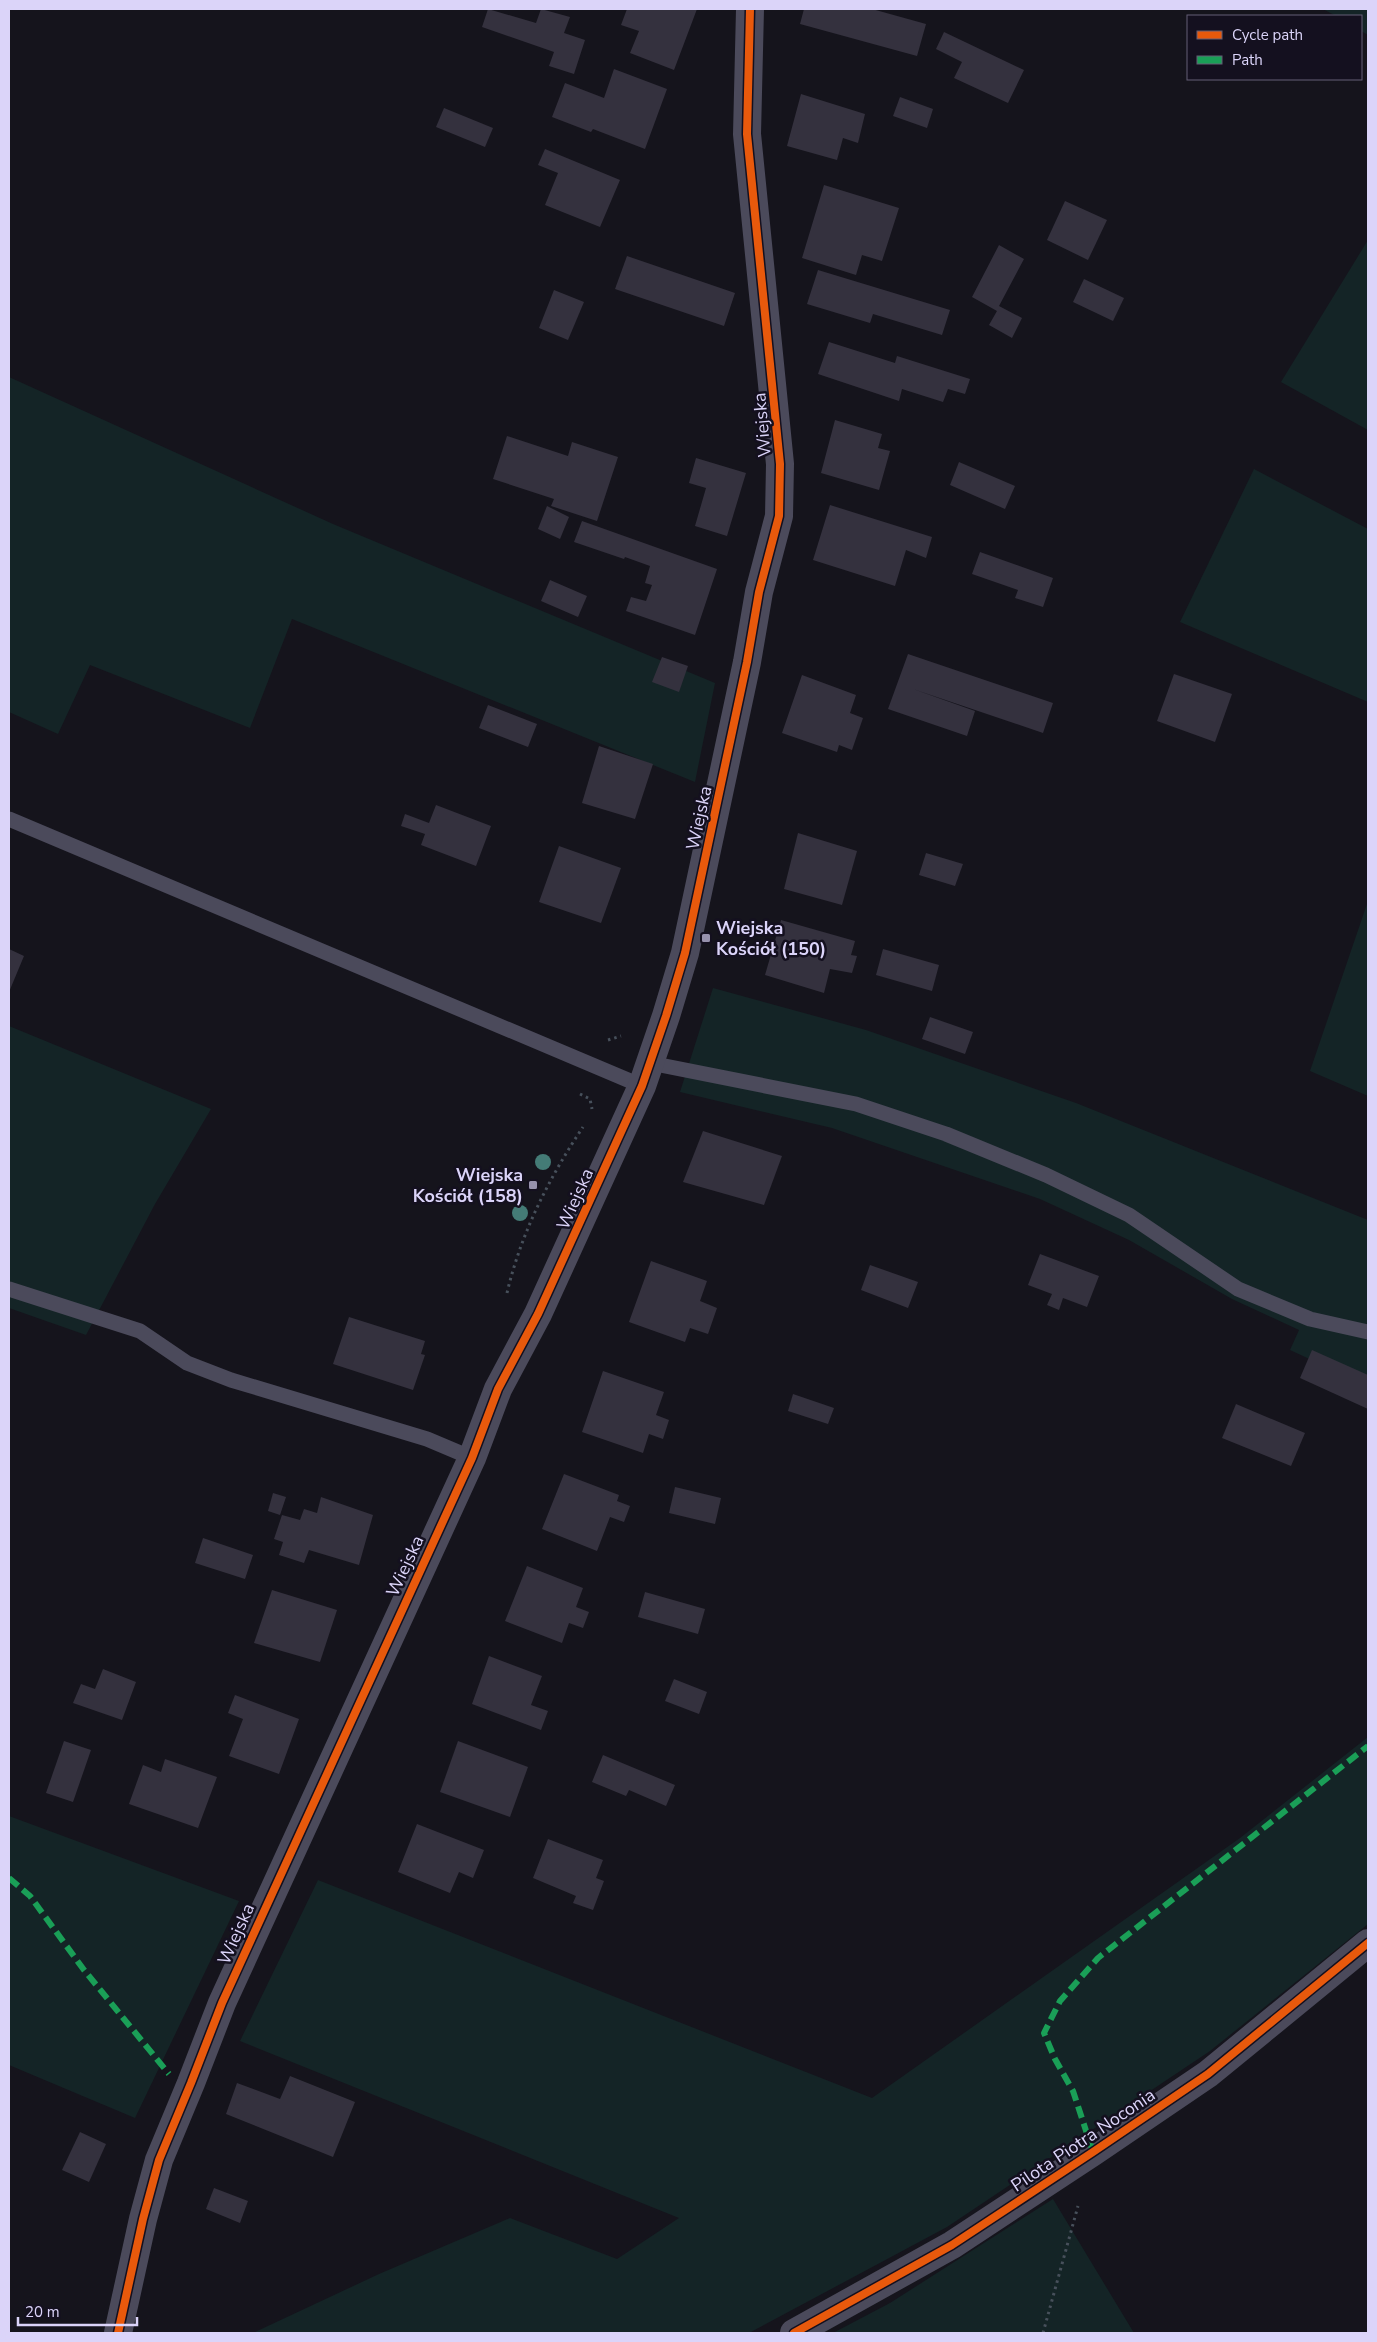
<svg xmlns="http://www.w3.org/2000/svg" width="1377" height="2342" viewBox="0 0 1377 2342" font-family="'Nunito Sans',sans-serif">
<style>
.green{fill:#142426}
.building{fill:#34313e}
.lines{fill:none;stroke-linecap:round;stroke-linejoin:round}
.path{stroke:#47505b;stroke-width:3;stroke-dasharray:2.5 4;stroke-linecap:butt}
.service{stroke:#4b4a5b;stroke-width:15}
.minor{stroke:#4b4a5b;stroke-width:28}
.tertiary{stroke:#4b4a5b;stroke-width:28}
.quiet{stroke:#1a9f57;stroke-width:6;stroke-dasharray:12 6;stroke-linecap:butt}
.cycleway-casing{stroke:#14101f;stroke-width:11}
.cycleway{stroke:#e8590c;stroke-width:8}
.tree{fill:#447b76}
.poi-dot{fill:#9691ac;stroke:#14101f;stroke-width:2}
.labels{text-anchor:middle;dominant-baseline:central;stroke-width:5;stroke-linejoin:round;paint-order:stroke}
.street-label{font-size:18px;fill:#dbd4f9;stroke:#14101f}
.poi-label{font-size:18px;font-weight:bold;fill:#dbd4f9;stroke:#14101f;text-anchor:start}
</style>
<rect width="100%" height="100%" fill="#15141c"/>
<!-- green -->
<g class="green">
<path d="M1323,9H1368V35L1361,31V16H1336Z"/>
<path d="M1368,240V430L1281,382Z"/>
<path d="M9,377L333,524L715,683L695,782L292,619L250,728L90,665L58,734L9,712Z"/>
<path d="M1254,469L1368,529V702L1180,622Z"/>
<path d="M1368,901V1096L1310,1071Z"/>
<path d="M713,988L866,1030L1076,1103L1368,1220V1386L1290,1350L1299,1330L1232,1299L1129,1240L1040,1199L832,1128L680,1092Z"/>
<path d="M9,1026L211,1109L155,1204L86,1335L9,1308Z"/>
<path d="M1368,1737V1924L1210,2051L947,2227L749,2333H253L379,2274L510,2218L617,2259L679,2218L240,2041L318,1880L872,2098L1240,1838Z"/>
<path d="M9,1816L239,1901L135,2118L9,2065Z"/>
<path d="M1053,2199L1134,2333H833L890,2303Z"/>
</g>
<!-- building -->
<g class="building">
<path d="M488,9L536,23L541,9L570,17L564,33L585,40L574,74L549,66L554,52L482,27Z"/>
<path d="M627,9H697L674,70L630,53L639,31L621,25Z"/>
<path d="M804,9H872L926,24L917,56L800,24Z"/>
<path d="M944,32L1024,70L1008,103L954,78L962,62L936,49Z"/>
<path d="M614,69L667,89L645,149L593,129L591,132L552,117L565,83L604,98Z"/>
<path d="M801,94L865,114L858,143L843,138L837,160L787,146Z"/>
<path d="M900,97L933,109L927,128L893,116Z"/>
<path d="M444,108L493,128L485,147L436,127Z"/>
<path d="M545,149L620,180L600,227L545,205L558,173L538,165Z"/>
<path d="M824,185L899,208L882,261L862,255L856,275L802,258Z"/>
<path d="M1065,201L1107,220L1088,260L1047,240Z"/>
<path d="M999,245L1024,259L999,306L1022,318L1012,338L989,325L997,311L972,297Z"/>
<path d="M627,256L735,293L724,326L615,289Z"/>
<path d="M818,270L950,310L942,335L873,314L870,323L807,304Z"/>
<path d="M1084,279L1124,298L1113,321L1073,302Z"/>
<path d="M554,290L584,302L568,340L539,328Z"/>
<path d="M829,342L895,363L897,356L970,379L965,394L948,389L943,402L902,389L899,401L818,374Z"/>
<path d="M835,420L882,434L878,448L890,451L879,490L821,473Z"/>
<path d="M507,436L568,456L572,442L618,457L597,521L551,506L554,499L493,479Z"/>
<path d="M696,458L746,473L727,536L695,526L706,488L689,483Z"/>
<path d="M959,462L1015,486L1005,509L950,485Z"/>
<path d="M830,505L932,537L926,558L906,550L895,586L813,560Z"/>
<path d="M547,506L569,517L560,539L538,529Z"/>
<path d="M582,521L717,569L695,635L626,611L631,597L646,601L652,585L645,583L650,566L625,557L624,559L574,542Z"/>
<path d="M980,552L1053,578L1043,607L1015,598L1018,590L972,574Z"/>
<path d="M550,580L587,596L578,617L541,601Z"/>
<path d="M908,654L1053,703L1043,733L913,689L975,711L967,736L888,709Z"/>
<path d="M662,657L688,666L679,692L652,682Z"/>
<path d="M1174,674L1232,694L1215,742L1157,721Z"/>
<path d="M802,675L856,695L850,713L863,718L852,750L839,745L837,752L782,733Z"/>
<path d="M488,705L537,724L528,747L479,728Z"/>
<path d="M599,746L653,764L635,819L582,803Z"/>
<path d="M436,805L491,826L476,866L421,845L425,834L401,826L405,814L429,823Z"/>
<path d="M798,833L857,851L842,905L784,889Z"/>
<path d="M559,846L621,868L601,923L539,902Z"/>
<path d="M926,853L963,864L955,886L919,875Z"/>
<path d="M781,920L855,941L851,955L857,956L852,973L830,969L824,993L765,975Z"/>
<path d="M9,949L24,956L9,992Z"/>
<path d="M883,949L939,965L932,991L876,975Z"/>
<path d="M930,1017L973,1032L965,1054L922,1039Z"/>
<path d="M703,1131L782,1156L764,1205L683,1182Z"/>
<path d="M1040,1254L1099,1276L1087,1307L1063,1298L1059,1310L1047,1305L1052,1294L1028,1285Z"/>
<path d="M651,1261L707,1281L700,1301L717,1308L708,1334L690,1328L685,1342L629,1322Z"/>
<path d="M870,1265L918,1282L908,1308L861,1290Z"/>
<path d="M349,1317L425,1341L421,1354L425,1355L413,1390L333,1364Z"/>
<path d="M1312,1350L1368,1375V1409L1300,1378Z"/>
<path d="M603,1371L664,1392L656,1415L669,1420L663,1439L649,1434L643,1453L582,1432Z"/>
<path d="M793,1394L834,1408L828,1424L788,1411Z"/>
<path d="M1236,1404L1305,1433L1291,1466L1222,1438Z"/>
<path d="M564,1474L619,1495L617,1501L630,1506L624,1522L610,1517L597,1551L542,1529Z"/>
<path d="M675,1487L721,1498L715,1524L669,1513Z"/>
<path d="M273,1493L286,1497L280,1515L268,1511Z"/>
<path d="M321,1497L373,1515L359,1565L309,1550L304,1563L279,1555L283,1542L274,1539L282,1515L300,1520L304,1509L317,1513Z"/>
<path d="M203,1538L253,1555L245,1579L195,1563Z"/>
<path d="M527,1566L583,1588L576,1607L589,1612L583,1628L569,1623L562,1643L505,1621Z"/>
<path d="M272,1590L337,1610L320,1662L254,1643Z"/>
<path d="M645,1592L705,1609L698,1634L638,1617Z"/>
<path d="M489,1656L542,1676L531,1705L548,1711L541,1730L472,1704Z"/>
<path d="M103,1669L136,1682L122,1720L73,1703L81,1684L95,1689Z"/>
<path d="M674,1679L707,1692L699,1714L665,1701Z"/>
<path d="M235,1695L299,1719L279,1774L229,1756L243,1719L228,1713Z"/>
<path d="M64,1741L91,1750L73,1802L46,1793Z"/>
<path d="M458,1741L528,1767L510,1817L440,1792Z"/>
<path d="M603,1755L675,1785L666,1806L629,1790L626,1796L592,1782Z"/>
<path d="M165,1759L217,1777L198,1828L129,1804L143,1765L161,1772Z"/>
<path d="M417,1824L484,1850L473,1878L459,1872L450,1893L398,1872Z"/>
<path d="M548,1839L603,1860L596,1878L604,1881L593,1910L573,1903L576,1896L533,1878Z"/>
<path d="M290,2076L355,2102L333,2157L226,2114L237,2083L280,2099Z"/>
<path d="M80,2132L106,2144L89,2182L62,2170Z"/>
<path d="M214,2188L248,2201L240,2223L206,2209Z"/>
</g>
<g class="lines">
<!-- path -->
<g class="path">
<path d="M608,1040L621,1036"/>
<path d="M580,1094L590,1099L592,1109"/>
<path d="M507,1293C521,1233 549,1178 583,1127"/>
<path d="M1043,2333L1078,2206"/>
</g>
<!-- service -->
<g class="service">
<path d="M9,819L642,1086"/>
<path d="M650,1063L856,1104L946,1134L1046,1175L1129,1215L1238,1289L1310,1319L1368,1332"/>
<path d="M9,1289L140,1331L187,1363L231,1380L427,1439L472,1458"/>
</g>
<!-- minor -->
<path class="minor" d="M794,2333L952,2245L1093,2152L1208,2074L1368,1943"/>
<!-- tertiary -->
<path class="tertiary" d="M118,2333L143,2219L159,2160L191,2083L222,2003L472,1458L498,1389L538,1314L642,1086L666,1016L685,953L747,662L759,592L779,516L780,464L747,134L750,9"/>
<!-- quiet -->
<g class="quiet">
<path d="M9,1878L30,1896L84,1970L169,2074"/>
<path d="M1093,2152L1073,2091L1055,2059L1044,2033L1060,2001L1098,1958L1368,1746"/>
</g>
<defs>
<g id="cycleway">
<path d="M118,2333L143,2219L159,2160L191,2083L222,2003L472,1458L498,1389L538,1314L642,1086L666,1016L685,953L747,662L759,592L779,516L780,464L747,134L750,9"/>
<path d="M794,2333L952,2245L1093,2152L1208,2074L1368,1943"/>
</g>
</defs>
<!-- cycleway casing -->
<use href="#cycleway" class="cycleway-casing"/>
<!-- cycleway -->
<use href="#cycleway" class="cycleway"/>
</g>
<!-- trees -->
<g class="tree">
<circle cx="543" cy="1162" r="8"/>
<circle cx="520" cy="1213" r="8"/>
</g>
<!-- markers -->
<g class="poi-dot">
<rect x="701" y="933" width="10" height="10" rx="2.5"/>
<rect x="528" y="1180" width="10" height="10" rx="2.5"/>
</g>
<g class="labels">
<!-- street labels -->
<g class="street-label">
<text transform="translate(762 425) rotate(-95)">Wiejska</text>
<text transform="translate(699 818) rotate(-78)">Wiejska</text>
<text transform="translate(575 1199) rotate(-66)">Wiejska</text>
<text transform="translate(405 1566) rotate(-65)">Wiejska</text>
<text transform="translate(236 1934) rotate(-66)">Wiejska</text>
<text transform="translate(1083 2140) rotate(-34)">Pilota Piotra Noconia</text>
</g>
<!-- poi labels -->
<g class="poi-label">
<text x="716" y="928">Wiejska<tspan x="716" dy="21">Kościół (150)</tspan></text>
<text x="523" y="1175" text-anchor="end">Wiejska<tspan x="523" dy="21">Kościół (158)</tspan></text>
</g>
</g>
<!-- border -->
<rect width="1377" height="2342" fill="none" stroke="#dbd4f9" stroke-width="20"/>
<!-- legend -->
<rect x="1187" y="15" width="175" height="65" fill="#14101f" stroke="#645e76"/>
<rect x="1197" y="31" width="25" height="8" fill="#e8590c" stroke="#645e76"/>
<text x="1232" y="40" font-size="15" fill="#dbd4f9">Cycle path</text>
<rect x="1197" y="56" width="25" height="8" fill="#1a9f57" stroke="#645e76"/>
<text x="1232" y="65" font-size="15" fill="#dbd4f9">Path</text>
<!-- scale -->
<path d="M18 2317v8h119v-8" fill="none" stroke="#dbd4f9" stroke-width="2.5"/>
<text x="25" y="2317" font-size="15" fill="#dbd4f9" stroke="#14101f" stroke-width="4" paint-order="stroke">20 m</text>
</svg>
